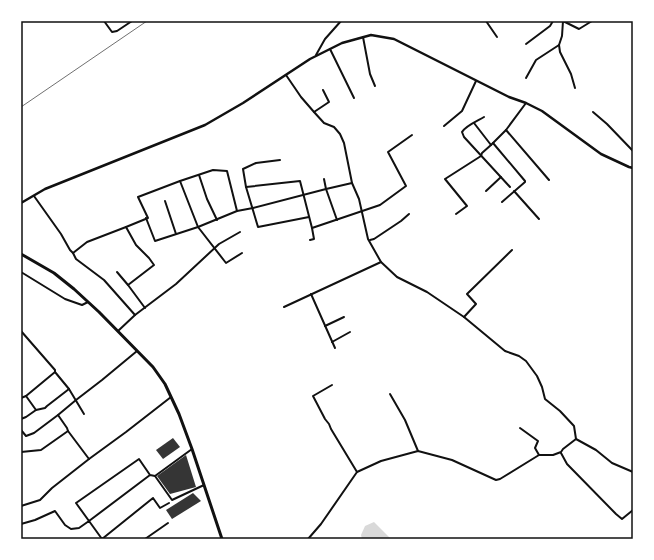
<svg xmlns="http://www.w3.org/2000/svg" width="654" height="560" viewBox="0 0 654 560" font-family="'Archivo Narrow',sans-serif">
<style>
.water{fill:#d9d9d9}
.building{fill:#353535}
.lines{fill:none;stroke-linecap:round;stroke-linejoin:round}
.minor{stroke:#111;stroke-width:2}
.tertiary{stroke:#111;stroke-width:2.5}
.primary{stroke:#111;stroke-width:3}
.rail{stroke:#707070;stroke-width:1}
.neatline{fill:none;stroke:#111;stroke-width:1.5}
</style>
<rect width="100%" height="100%" fill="#fff"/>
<!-- water -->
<path class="water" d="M374,522L391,539H362L361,535L365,526Z"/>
<!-- building -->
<g class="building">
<path d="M173,438L180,447L163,459L156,450Z"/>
<path d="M186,455L196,487L170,494L157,476Z"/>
<path d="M193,493L201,501L172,519L166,510Z"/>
</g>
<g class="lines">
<!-- minor -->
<g class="minor">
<path d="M104,21L112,32L117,31L132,21"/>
<path d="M486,21L497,37"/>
<path d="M563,21L579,29L592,21"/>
<path d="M363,37L370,74L375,86"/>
<path d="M526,44L550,26L553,21"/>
<path d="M559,45L560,52L571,74L575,88"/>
<path d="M330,49L354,98"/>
<path d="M316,55L325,39L341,21"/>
<path d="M286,75L301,97L314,112L324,123L334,127L340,134L344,143L352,183L359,199L368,239L381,262L397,277L427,292L464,317L505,351L519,356L526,361L537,376L542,387L545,399L560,411L574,426L576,439L596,450L612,463L633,472"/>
<path d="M526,78L536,60L559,45L562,36L563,21"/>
<path d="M314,112L329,102L323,90"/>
<path d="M593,112L607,124L633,151"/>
<path d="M484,117C477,121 465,126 462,132L464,137L510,187"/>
<path d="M474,123L491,145"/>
<path d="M444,126L462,111L476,81"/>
<path d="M506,130L549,180"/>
<path d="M493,143L525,181V182L502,202"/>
<path d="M280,160L256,163L243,169L246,187L258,227L309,217"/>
<path d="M199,175L207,199L217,220"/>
<path d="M324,179L326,189L337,220"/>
<path d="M246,187L300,181L312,228L314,239L310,240"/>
<path d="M486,191L501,177"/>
<path d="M514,191L539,219"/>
<path d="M34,196L61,234L70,250L73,253L76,259L104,280L135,315"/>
<path d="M165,201L176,234"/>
<path d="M237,211L227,171L213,170L180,181L198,227L226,263L242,253"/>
<path d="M456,214L467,206L445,179L481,156L482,153L491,145L506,130L526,103"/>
<path d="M146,218L155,241L198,227L237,211L253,208L326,189L352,183"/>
<path d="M126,227L136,245L149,258L154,265L128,285"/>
<path d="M312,228L380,205L406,186L388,152L412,135"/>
<path d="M370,240L374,239L401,221L409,214"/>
<path d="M73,253L87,242L126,227L148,218L138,197L180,181"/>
<path d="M21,272L65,299L82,305L88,302"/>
<path d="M117,272L128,285L145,308"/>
<path d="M311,294L335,348"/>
<path d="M284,307L381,262"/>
<path d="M464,317L476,304L467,294L512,250"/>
<path d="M325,326L344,317"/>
<path d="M21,331L55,370V372L69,389L84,414"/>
<path d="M118,331L135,315L176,284L219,244L240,232"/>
<path d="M332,342L350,332"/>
<path d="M332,385L313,396L325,419L329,424L331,429L357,472"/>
<path d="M390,394L405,420L418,451"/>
<path d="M26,396L36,410"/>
<path d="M21,398L26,396L55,372"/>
<path d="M58,415L67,428L68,431L89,459"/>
<path d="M21,419L26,417L36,410L45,408L47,406L69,389"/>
<path d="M520,428L538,441L535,448L539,455"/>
<path d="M21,430L26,436L34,433L58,415L76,400L102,380L137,351"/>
<path d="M21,452L41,450L68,431"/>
<path d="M561,453L567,464L616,514L622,519L633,510"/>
<path d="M150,475L139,459L76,503L89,521L150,475L155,476L172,500L204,485"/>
<path d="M155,476L192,449"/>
<path d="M21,506L40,500L52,488L89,459L126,432L171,397"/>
<path d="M21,524L35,520L55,511L65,525L71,529L79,528L89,521L102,539L153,498L160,508L169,503"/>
<path d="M145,539L168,523"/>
<path d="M308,539L321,524L357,472L381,461L418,451L452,460L496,480L500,479L539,455H553L561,452L563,449L576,439"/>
</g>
<!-- tertiary -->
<path class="tertiary" d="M21,203L45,189L205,125L243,103L310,59L342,43L371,35L394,39L509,97L526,103L542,111L601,154L629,167L633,168"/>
<!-- primary -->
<path class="primary" d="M21,254L54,273L74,289L99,312L153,367L165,384L179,414L192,449L222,539"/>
<!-- rail -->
<path class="rail" d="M21,107L147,21"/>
</g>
<!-- border -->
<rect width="654" height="560" fill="none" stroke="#ffffff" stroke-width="44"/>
<rect x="22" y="22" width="610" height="516" class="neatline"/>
</svg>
